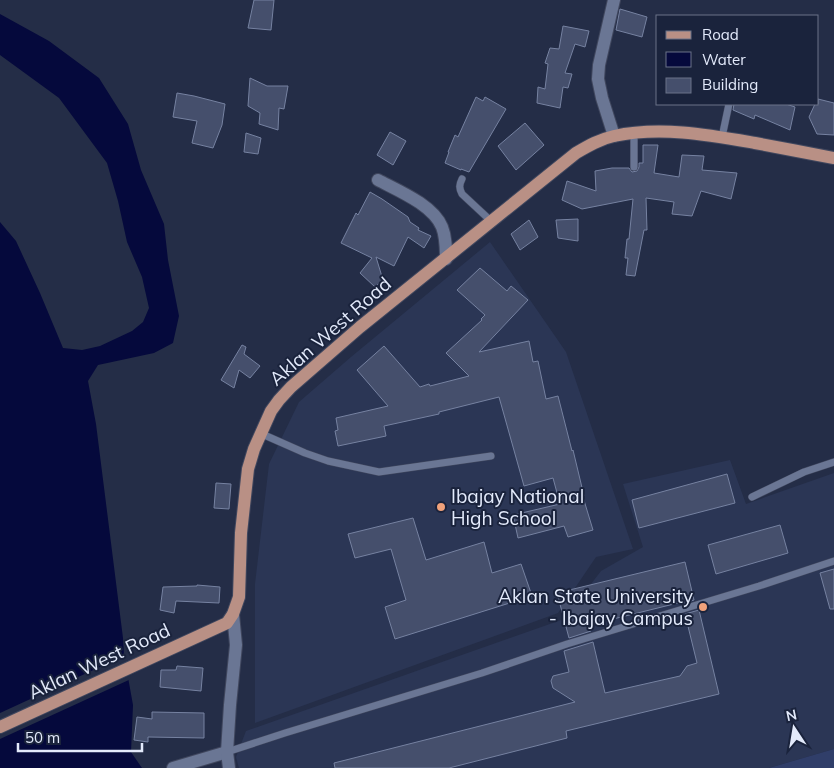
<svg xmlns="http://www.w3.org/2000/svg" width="834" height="768" viewBox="0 0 834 768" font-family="Mulish,sans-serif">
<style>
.built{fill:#2b3655}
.green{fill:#303e69}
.water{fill:#05093c}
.pier{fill:#242d47}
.building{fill:#454f6c;stroke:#7682a1}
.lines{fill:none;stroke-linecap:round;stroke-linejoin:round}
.lane-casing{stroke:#40475e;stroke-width:8}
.street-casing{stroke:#40475e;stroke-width:14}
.secondary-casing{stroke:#40475e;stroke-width:14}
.primary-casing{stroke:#40475e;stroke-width:14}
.lane{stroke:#6a7694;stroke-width:7}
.street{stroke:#6a7694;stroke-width:12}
.secondary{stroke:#6a7694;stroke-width:12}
.primary{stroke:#b99085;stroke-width:12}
.poi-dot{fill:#f1a27b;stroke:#1a233c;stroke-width:2}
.labels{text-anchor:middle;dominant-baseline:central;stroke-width:4;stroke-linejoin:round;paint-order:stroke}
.street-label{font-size:19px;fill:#e3eafb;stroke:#1a233c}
.poi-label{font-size:19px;fill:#e3eafb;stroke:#1a233c;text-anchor:start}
</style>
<rect width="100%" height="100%" fill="#242d47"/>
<!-- built -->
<g class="built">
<path d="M490,242L566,352L633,549L596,557L558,613L255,723V584L269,464L299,402L351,357Z"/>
<path d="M730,460L746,504L834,473V749L769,768H239L236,757L246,731L564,619L601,571L643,547L623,484Z"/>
</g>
<!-- green -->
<path class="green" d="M834,749V768H769Z"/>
<!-- water -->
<path class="water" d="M0,14L49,41L99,78L128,124L141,170L164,224L168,260L179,316L173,343L154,353L98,365L88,381L96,424L123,638L124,655L133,705L131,752L142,768H0V222L16,241L40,293L63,348L82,350L100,346L132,331L143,322L149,308L142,277L127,242L118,201L107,163L59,98L0,55Z"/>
<!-- pier -->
<path class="pier" d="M126,655L131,679L0,739V713Z"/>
<!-- building -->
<g class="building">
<path d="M254,0H274L271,30L248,28Z"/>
<path d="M620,9L647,17L642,37L616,30Z"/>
<path d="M563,26L589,31L585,47L575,44L565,73L572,74L568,88L563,87L560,108L537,103L538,87L545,89L548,64L545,63L550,48L559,49Z"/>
<path d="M250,78L267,86H288L284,109L279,108L278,130L259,124L260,113L248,106Z"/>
<path d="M177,93L194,96L225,104L222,125L213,148L192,143L197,121L173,117Z"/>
<path d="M476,97L483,101L485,97L506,109L469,172L461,169V170L445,163L449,152H448L455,135L458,137Z"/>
<path d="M818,99L834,103V135L817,134L809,117L815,104H818Z"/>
<path d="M734,104H786L795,107L790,130L755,115L754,119L733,110Z"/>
<path d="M525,123L544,145L516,170L498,146Z"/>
<path d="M390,132L406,141L393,165L377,155Z"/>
<path d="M246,133L261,138L258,154L244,152Z"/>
<path d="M643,145H658L654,173L679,177L682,155L704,156L702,170L737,173L731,199L701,191L692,216L672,214L674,202L646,198L647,230H644L635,276L626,275L628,258H625L627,239H629L633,199L582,209L562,200L567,181L596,191L595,171L612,168H629L632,172L637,171L639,167V163H643Z"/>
<path d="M370,192L382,199L408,217L410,222L419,228L418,230L431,236L424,248L408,237L394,266L376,257L383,280L375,287L360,273L372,258L341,243L356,213L358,215Z"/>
<path d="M578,219V241L558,238L556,220Z"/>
<path d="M529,220L538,237L520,250L511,234Z"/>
<path d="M480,268L507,291L511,286L528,300L479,352L529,341L533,362L538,361L546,399L558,396L572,451L573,450L584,496L583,497L593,530L568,537L564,526L518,538L513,515L560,504L553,478L524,486L499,397L439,412V414L384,426L386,436L338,446L335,431L338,430L336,418L388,406L357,370L384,346L420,387L429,384L430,386L469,376L446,353L482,320L481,319L485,315L457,290Z"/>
<path d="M242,345L246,347L244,354L260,366L250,378L239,370L234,388L221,380Z"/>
<path d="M727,474L735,503L639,528L632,500Z"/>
<path d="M216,483L231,484L229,509L214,508Z"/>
<path d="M413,518L426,560L484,542L492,573L521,564L532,596L395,639L385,607L406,600L391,549L355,558L348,534Z"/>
<path d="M780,525L788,553L716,574L708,545Z"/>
<path d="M685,562L694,600L682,604V602L589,625L591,631L569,638L557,593Z"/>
<path d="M834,569V609H830L820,573Z"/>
<path d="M197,585L220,587L219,603L176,601L174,613L160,610L163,587L197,586Z"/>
<path d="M699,610L719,694L566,731L567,738L449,768H335L334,763L575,702L553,688L551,681L553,676L569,672L564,651L593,642L605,693L680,676L687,666L697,663L685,614Z"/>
<path d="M177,666L203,668L201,691L160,687L161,670H176Z"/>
<path d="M152,712L204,713V738L148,737V742L134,740L137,717L152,719Z"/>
</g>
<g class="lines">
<defs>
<g id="lane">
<path d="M722,137L729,104"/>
<path d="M634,167V133"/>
<path d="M462,179C459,185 459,188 462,194L491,221"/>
<path d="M262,434L305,453L328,461L379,472L491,456"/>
<path d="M752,497L804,472L834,462"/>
<path d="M227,752L285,733L482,673L567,644L759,586L834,561"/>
</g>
<g id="street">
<path d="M614,136L602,98L598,79L599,65L614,0"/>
<path d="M378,180C399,191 433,205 442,227C446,237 446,248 446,259"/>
<path d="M173,768L227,752"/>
</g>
<path id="secondary" d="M229,768L227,752L230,705L236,645L233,614"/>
<path id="primary" d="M0,727L227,623L233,614L239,597L241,533L248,469L254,449L271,411L279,400L291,387L360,327L576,153C588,146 600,139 614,136C661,126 709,135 755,143C781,148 808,153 834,158"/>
</defs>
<!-- lane casing -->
<use href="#lane" class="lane-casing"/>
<!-- street casing -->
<use href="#street" class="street-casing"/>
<!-- secondary casing -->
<use href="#secondary" class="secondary-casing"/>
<!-- primary casing -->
<use href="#primary" class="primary-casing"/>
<!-- lane -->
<use href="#lane" class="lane"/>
<!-- street -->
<use href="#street" class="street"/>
<!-- secondary -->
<use href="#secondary" class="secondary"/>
<!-- primary -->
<use href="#primary" class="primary"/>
</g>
<!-- markers -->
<g class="poi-dot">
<circle cx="441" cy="507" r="5"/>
<circle cx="703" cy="607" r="5"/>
</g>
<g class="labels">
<!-- street labels -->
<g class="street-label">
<text transform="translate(330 331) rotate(-41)">Aklan West Road</text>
<text transform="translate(99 661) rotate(-25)">Aklan West Road</text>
</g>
<!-- poi labels -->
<g class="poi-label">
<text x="451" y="496">Ibajay National<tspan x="451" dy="22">High School</tspan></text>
<text x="693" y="596" text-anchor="end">Aklan State University<tspan x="693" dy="22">- Ibajay Campus</tspan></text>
</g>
</g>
<!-- legend -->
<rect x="656" y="15" width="162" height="90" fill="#1a233c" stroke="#6a7388"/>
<rect x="666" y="31" width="25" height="8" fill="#b99085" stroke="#6a7388"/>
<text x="702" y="40" font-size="15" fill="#e3eafb">Road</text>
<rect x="666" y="52" width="25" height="15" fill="#05093c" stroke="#6a7388"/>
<text x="702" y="65" font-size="15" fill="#e3eafb">Water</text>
<rect x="666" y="78" width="25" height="15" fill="#454f6c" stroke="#6a7388"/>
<text x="702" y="90" font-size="15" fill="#e3eafb">Building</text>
<!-- north arrow -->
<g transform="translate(794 728) rotate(348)" stroke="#1a233c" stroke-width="4" paint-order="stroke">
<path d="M0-4L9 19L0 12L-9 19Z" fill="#e3eafb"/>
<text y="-8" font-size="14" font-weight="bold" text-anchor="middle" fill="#e3eafb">N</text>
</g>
<!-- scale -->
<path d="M18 743v8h124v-8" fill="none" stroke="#e3eafb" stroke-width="2.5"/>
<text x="25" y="743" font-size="15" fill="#e3eafb" stroke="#1a233c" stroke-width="4" paint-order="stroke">50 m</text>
</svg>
